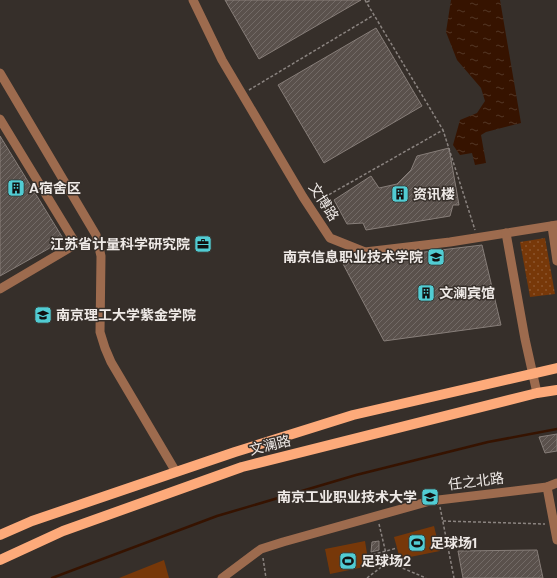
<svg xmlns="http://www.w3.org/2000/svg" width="557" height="578" viewBox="0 0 557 578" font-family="'DM Sans','Noto Sans SC',sans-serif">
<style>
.grass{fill:#773809}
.park{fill:url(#park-dots)}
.water{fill:url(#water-ripples)}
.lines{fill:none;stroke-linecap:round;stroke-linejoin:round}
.stream{stroke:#361300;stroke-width:2.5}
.building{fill:url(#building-hatch);stroke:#877e79}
.path{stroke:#8b8480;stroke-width:1.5;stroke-dasharray:3 2;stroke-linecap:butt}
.minor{stroke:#9d6b4e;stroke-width:9}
.major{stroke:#fdaa7a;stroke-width:10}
.labels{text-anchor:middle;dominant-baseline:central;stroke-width:3;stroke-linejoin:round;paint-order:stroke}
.poi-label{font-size:14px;font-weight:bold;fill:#efeae7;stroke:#362f2a;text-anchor:start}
.street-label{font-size:14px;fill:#efeae7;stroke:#362f2a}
</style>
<defs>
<pattern id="park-dots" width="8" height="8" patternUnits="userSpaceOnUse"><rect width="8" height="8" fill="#773809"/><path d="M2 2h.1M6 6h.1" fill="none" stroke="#8b552d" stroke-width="1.8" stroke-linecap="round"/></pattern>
<pattern id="water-ripples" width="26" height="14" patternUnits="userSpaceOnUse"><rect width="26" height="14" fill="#361300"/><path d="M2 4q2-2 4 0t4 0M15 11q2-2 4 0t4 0" fill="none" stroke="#533625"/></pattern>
<pattern id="building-hatch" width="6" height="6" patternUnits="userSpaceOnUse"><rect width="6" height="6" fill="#5a514c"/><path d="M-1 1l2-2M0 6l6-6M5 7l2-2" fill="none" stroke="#726a66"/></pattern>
</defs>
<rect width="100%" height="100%" fill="#362f2a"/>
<!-- grass -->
<g class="grass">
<path d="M434,526L440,551L400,559L394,537Z"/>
<path d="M365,541L369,566L330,574L325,549Z"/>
<path d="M164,560L169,578H119Z"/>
</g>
<!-- park -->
<path class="park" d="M545,238L555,294L530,297L520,242Z"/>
<!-- water -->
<path class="water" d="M451,0H500L521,123L486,132L481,135L486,163L475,165L472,153L460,155L453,145L460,120L477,113L485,101L481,88L457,60L446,32Z"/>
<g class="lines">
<!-- stream -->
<path class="stream" d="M52,578L217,516L356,475L488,442L557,429"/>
</g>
<!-- building -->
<g class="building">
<path d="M225,0H361L259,59Z"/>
<path d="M376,28L422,106L324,163L278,85Z"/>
<path d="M0,136L64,240L0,276Z"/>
<path d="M449,148L459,205H453L450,216L366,230L363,223L347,224L334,200L371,176L379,188L397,184L411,170L417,156Z"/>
<path d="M482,245L501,325L384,341L342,262Z"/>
<path d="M557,434V451L545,453L539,437Z"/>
<path d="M379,541V550L371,552L372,542Z"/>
<path d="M537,550L543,578H463L458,551Z"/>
</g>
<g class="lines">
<!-- path -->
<g class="path">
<path d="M365,0L443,130"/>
<path d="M367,2L371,0"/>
<path d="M249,90L374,15"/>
<path d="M316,202L443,130L475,230"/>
<path d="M440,507L454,578"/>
<path d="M443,521L545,524"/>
<path d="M379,524L388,562L426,578"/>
<path d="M368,556L397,548"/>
<path d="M263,558L266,578"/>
<path d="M367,578L388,562"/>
</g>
<!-- minor -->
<g class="minor">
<path d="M193,0L222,60L303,197L330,238L365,252L450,242L557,225"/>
<path d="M0,73L96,235L101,256L100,332L105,348L111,362L176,472"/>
<path d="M0,119L76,244L0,289"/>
<path d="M552,226L557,261"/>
<path d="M506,233L525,339L537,393"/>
<path d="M547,487L557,540"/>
<path d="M222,578L261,549L283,542L430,501L547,487L557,483"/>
</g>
<!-- major -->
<g class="major">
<path d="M0,535L32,521L176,472L235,452L353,415L557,368"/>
<path d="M0,560L63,531L242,467L537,393L557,390"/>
</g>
</g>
<!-- icons -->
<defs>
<symbol id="building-square" viewBox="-11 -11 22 22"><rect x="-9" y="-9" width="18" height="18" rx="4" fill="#51ccd3" stroke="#362f2a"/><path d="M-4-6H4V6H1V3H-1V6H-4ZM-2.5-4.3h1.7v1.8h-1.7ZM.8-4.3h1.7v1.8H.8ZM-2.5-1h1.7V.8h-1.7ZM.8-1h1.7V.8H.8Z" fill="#111"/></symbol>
<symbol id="office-square" viewBox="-11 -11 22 22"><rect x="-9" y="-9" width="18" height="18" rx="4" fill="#51ccd3" stroke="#362f2a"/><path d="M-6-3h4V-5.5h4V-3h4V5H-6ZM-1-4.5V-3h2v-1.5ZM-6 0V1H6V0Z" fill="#111"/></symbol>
<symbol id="university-square" viewBox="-11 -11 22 22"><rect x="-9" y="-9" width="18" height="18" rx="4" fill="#51ccd3" stroke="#362f2a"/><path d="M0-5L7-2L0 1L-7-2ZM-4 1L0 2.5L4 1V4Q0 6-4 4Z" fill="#111"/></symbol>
<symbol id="stadium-square" viewBox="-11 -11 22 22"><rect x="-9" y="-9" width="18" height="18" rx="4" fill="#51ccd3" stroke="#362f2a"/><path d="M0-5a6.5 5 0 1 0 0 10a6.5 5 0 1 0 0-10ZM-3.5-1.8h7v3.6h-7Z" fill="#111"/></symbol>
</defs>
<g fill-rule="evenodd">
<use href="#building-square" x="6" y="178" width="20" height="20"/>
<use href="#building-square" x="390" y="184" width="20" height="20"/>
<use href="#office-square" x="193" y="234" width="20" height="20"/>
<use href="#university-square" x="426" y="247" width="20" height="20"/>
<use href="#building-square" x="416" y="283" width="20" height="20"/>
<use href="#university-square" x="33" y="305" width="20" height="20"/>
<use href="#university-square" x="420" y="487" width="20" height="20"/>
<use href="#stadium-square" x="407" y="533" width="20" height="20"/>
<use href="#stadium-square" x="338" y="551" width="20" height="20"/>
</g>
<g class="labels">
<!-- poi labels -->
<g class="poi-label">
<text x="29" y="188">A宿舍区</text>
<text x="413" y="194">资讯楼</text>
<text x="190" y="244" text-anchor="end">江苏省计量科学研究院</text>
<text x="423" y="257" text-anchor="end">南京信息职业技术学院</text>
<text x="439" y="293">文澜宾馆</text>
<text x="56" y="315">南京理工大学紫金学院</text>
<text x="417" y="497" text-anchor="end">南京工业职业技术大学</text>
<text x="430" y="543">足球场1</text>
<text x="361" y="561">足球场2</text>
</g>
<!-- street labels -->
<g class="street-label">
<text transform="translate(324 202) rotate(57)">文博路</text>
<text transform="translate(270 445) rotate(-14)">文澜路</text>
<text transform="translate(476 481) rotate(-7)">任之北路</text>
</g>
</g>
</svg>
